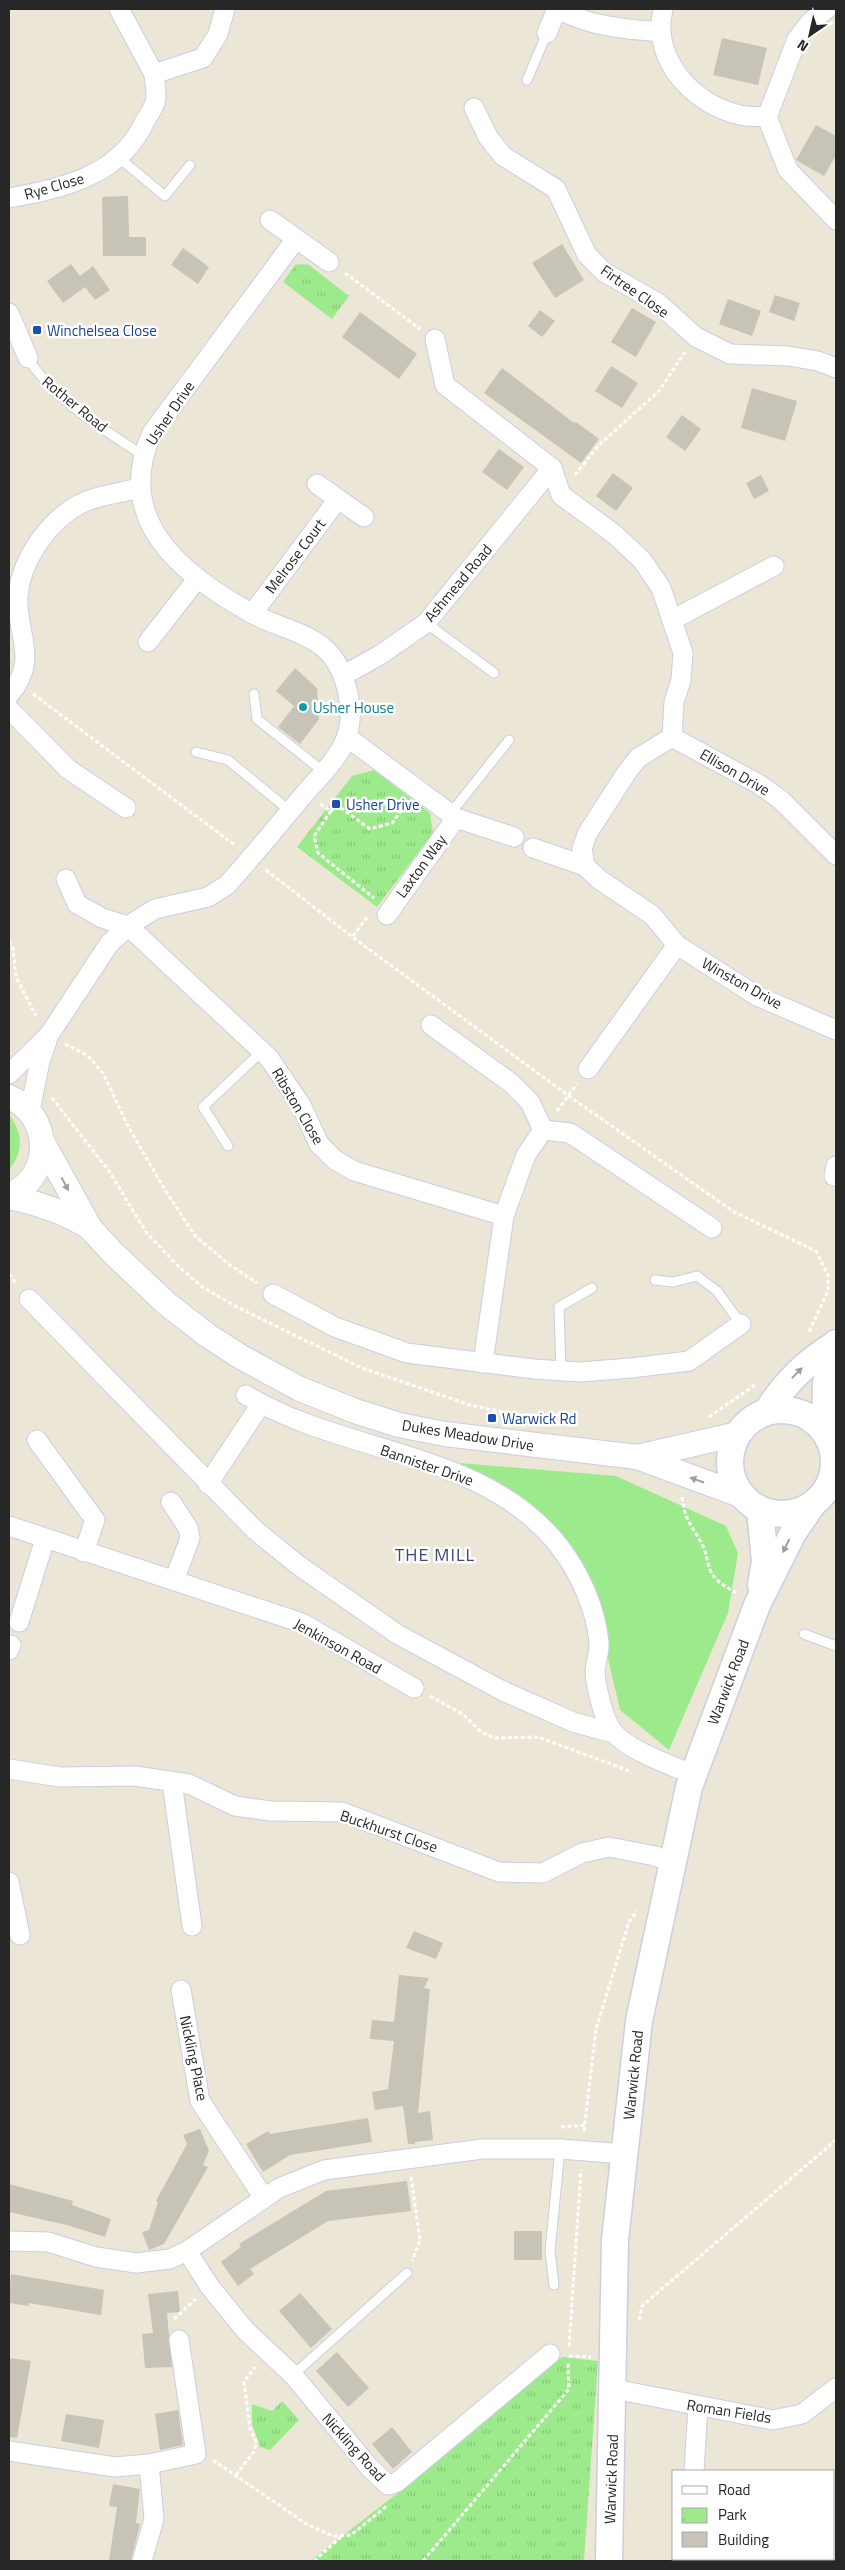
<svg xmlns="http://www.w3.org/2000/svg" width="845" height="2570" viewBox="0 0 845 2570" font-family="'Titillium Web',sans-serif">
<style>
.grass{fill:#9dea8c}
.park{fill:url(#park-tufts)}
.building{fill:#c7c3b7}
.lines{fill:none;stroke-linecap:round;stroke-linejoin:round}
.service-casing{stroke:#cccde3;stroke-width:11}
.minor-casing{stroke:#cccde3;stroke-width:21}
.tertiary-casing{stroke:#cccde3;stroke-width:26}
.secondary-casing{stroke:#cccde3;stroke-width:29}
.path{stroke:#fff;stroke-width:3;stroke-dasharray:4 2.5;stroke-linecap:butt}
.service{stroke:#fff;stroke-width:9}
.minor{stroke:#fff;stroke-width:19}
.tertiary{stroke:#fff;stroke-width:24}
.secondary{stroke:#fff;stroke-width:26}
.oneway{fill:#9e9e9e}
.transit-dot{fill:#1a4fb4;stroke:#fff;stroke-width:2}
.culture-dot{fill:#0f9aa8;stroke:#fff;stroke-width:2}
.labels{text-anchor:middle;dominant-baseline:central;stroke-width:5;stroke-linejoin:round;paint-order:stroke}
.street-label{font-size:15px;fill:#272727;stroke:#fff}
.transit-label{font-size:15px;fill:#164399;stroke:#fff;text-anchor:start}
.culture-label{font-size:15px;fill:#0d838f;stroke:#fff;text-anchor:start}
.quarter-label{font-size:18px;letter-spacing:1px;fill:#43457c;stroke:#fff}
</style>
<defs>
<pattern id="park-tufts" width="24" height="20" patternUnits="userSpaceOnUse" patternTransform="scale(1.25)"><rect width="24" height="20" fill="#9dea8c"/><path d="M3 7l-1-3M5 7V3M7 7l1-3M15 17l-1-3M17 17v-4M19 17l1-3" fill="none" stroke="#87c979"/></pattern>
</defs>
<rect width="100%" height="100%" fill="#ece6d6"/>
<!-- grass -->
<g class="grass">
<path d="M9,1115C23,1132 24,1153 9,1169Z"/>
<path d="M459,1463L616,1476L726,1526L738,1553L728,1613L669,1750L620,1710L590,1580L550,1524Z"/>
</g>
<!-- park -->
<g class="park">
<path d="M301,264L309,265L349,296L332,319L283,282L295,265Z"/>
<path d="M374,770L430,813L433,833L377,907L297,847L352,776Z"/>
<path d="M562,2357L598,2361L584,2561H310L403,2489Z"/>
<path d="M282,2401L299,2420L270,2450L260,2447L252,2424V2404L272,2411Z"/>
</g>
<!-- building -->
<g class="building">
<path d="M722,38L767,48L758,85L713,75Z"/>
<path d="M816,125L836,136V155L824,176L796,160Z"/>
<path d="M128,196L129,237H146V256H103L102,197Z"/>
<path d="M562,244L584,280L555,298L532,263Z"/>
<path d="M183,248L209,267L198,284L171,265Z"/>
<path d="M71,264L80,276L93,266L110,290L95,300L85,287L63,303L47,281Z"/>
<path d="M775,295L800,303L794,321L769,312Z"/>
<path d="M728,299L761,311L752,336L719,324Z"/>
<path d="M632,308L656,322L636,357L611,342Z"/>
<path d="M540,310L555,321L542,337L528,326Z"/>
<path d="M360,312L417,354L399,379L342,337Z"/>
<path d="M611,366L638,383L622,408L595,391Z"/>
<path d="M502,368L574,423L576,422L599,439L581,463L484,393Z"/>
<path d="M752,388L797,401L785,441L741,428Z"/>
<path d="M682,415L701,429L685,451L666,437Z"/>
<path d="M499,449L524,467L507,490L482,472Z"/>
<path d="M613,473L633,488L616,511L596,496Z"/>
<path d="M761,475L769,491L754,499L746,483Z"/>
<path d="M295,668L317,688L319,719L300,744L278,727L294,706L276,691Z"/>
<path d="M414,1931L443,1943L436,1959L406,1948Z"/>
<path d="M399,1975L429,1978L424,1988L430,1989L418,2113L430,2111L433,2140L415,2142V2144H408L403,2106L375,2110L372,2092L388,2089L394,2041L370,2039L372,2020L394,2022Z"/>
<path d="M368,2118L372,2142L290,2155L263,2172L246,2144L268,2131L270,2134Z"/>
<path d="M200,2129L209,2151L203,2165L208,2167L164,2244L149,2250L142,2232L149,2230L158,2202L156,2201L187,2144L183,2135Z"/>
<path d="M407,2181L411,2211L328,2221L250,2269L254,2274L238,2286L221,2262L241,2247L239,2244L326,2191Z"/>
<path d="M9,2184L73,2201L72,2205L111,2219L105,2237L67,2225L9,2212Z"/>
<rect x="514" y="2231" width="28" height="29"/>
<path d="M11,2274L104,2290L101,2315L29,2303V2306L9,2303Z"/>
<path d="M178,2291L180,2312L167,2313L172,2367L145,2368L142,2334L153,2333L148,2294Z"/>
<path d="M300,2293L332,2329L311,2348L279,2311Z"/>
<path d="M337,2352L369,2388L348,2407L316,2371Z"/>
<path d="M9,2358L31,2361L17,2438L9,2437Z"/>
<path d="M178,2410L183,2445L160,2450L155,2414Z"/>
<path d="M66,2414L104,2420L99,2448L61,2441Z"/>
<path d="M392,2427L412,2452L393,2469L372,2444Z"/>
<path d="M113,2484L140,2489L136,2523L140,2524L131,2561H109L117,2507L109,2506Z"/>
</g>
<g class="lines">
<defs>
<g id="service">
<path d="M527,80L547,33"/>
<path d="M118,157L165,196L190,165"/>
<path d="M28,358C53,400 103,428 142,455"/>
<path d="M426,623L494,673"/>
<path d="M254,694L257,719L324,772"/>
<path d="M196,752L228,760L290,811"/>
<path d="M450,814L509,740"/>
<path d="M228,1146L203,1107L262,1051"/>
<path d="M655,1280L673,1282L697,1276L717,1291L741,1324"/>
<path d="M561,1371L559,1307L592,1288"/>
<path d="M804,1634L836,1646"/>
<path d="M554,2285L550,2251L560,2149"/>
<path d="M293,2375L407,2273"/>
</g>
<g id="minor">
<path d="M119,9L154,74"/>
<path d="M558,9C591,27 625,29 661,32"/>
<path d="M663,9C662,16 660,24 661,32C665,74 701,106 740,115C749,117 759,116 767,117L788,170L836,220"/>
<path d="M547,33L557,9"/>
<path d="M474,108L488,137L503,156L556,189L587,255L604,272L658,303L696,337L730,354L788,356L818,361L836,368"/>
<path d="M767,117L797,39L811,21L827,9"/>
<path d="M9,198C63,188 120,176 145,121C149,114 156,105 156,97C156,90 155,82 154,74L203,58L218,34L225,9"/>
<path d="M270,220L329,262"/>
<path d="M9,313L28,358"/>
<path d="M435,339L445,385L552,468"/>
<path d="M338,499L364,517"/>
<path d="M252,614L338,499L317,484"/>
<path d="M672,620L774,566"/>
<path d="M148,642L197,579"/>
<path d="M344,675L380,655L426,623L552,468L561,495L614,534L642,560L661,588L683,653L681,680L674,702L672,737"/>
<path d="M9,695C40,660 16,635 18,596C21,560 48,521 80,504C97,495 121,493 139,488"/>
<path d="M9,709L68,769L126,808"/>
<path d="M347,737L456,818L514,837"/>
<path d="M672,737L638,758L627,772L587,834L582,849L585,866L600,880L652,915L677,945L757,996L836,1030"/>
<path d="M672,737L760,785L781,800L836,855"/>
<path d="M533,848L585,866"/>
<path d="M66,879L77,904L102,918L128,926L269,1058L301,1105L319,1144L335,1160L354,1171L504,1216L526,1155L543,1130"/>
<path d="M387,915L456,818"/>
<path d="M431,1025L511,1083L530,1102L543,1130"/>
<path d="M588,1069L677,945"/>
<path d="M9,1074L49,1035L109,944L128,926L155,909L208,897L227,885C254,855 280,823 306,792C320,776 339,758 346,738C357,710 345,665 323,647C301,630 274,626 251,613C181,574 113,520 152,433L296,239"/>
<path d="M30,1111L40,1061L47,1041"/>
<path d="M543,1130L570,1133L712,1228"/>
<path d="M834,1176L836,1166"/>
<path d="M273,1294L335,1327L407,1353L534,1369L580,1372L631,1368L689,1361L741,1324"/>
<path d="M29,1299L255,1530L298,1565L397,1634L501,1690L573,1722L613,1733"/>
<path d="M483,1363L504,1216"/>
<path d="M246,1395C344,1455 484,1450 559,1546C580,1573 596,1609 599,1643C600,1652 595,1663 595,1672C596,1687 604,1722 614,1733C631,1752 671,1765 694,1775"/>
<path d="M37,1440L95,1520L84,1552"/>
<path d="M834,1467H836"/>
<path d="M208,1484L261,1404"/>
<path d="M171,1502L188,1528L190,1538L174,1581"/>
<path d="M9,1526L302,1623L414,1688"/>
<path d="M19,1622L45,1539"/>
<path d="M9,1650L11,1645"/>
<path d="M9,1769L60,1777L135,1776L189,1784L235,1806L270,1811L342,1812L499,1872L543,1873L582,1853L609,1847L655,1856L674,1863"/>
<path d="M172,1782L192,1926"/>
<path d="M9,1882L20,1935"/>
<path d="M181,1990L200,2101L264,2198"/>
<path d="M9,2241L48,2242L96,2257L136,2263L170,2259L187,2251L279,2188L324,2170L482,2149H560L625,2154"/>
<path d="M187,2251L210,2287L246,2331L293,2375L369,2467L388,2485L397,2482L550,2354"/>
<path d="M614,2389L773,2420L802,2414L836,2388"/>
<path d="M9,2451L115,2467L149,2464L196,2454L179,2340"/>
<path d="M694,2471L698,2407"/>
<path d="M142,2561L154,2519L149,2464"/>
<path d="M688,2561V2559"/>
</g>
<g id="tertiary">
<path d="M9,1097C52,1115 54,1177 9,1195"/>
<path d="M42,1141L90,1228L113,1253L167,1304L207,1335L241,1357L300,1389L355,1411L399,1425L445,1434L637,1457L743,1496"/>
<path d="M9,1197C38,1203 63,1211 89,1227"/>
<path d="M637,1457L738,1434"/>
</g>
<g id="secondary">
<circle cx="782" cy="1462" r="52"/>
<path d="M767,1411C786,1382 806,1362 836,1344"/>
<path d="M825,1431L826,1383L836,1343"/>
<path d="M760,1510L765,1561L761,1585"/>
<path d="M609,2561L615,2240L639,2021L689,1787L757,1605L793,1533L812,1505"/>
</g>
</defs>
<!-- service casing -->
<use href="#service" class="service-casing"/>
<!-- minor casing -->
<use href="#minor" class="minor-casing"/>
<!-- tertiary casing -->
<use href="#tertiary" class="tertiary-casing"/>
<!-- secondary casing -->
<use href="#secondary" class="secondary-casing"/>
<!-- path -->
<g class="path">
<path d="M345,273L420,329"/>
<path d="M575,475L599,445L659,391L685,352"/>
<path d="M33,694L236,846"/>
<path d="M320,804L331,811L337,805L370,829L392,823L406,804"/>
<path d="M331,811L314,836L318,853L374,898"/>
<path d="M266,870L359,942L569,1096L734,1212L816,1251L828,1275V1291L809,1332"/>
<path d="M353,936L367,917"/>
<path d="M9,941L13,949L16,977L36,1016"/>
<path d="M65,1044L87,1055L103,1073L128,1126L165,1190L195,1236L230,1265L257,1283"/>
<path d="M52,1098L109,1171L146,1232L175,1263L202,1287L239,1308L362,1368L470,1405L546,1421"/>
<path d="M557,1111L577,1084"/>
<path d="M9,1274L17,1285"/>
<path d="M709,1417L755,1385"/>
<path d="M682,1497C685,1521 691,1524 702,1544C707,1553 707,1565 712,1574C718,1583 728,1588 737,1593"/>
<path d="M430,1696L464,1715L480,1731L494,1738L538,1737L632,1772"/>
<path d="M561,2127L585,2125"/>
<path d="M584,2131L596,2029L629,1922L637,1911"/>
<path d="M411,2177L420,2240L412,2261"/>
<path d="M174,2319L196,2299"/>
<path d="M639,2320L642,2306L836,2140"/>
<path d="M569,2346L581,2170"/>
<path d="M569,2356L591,2357"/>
<path d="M213,2460L308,2525L333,2536L351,2535L388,2505"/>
<path d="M236,2475L255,2450L256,2441L250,2428L244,2382L255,2367"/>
<path d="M314,2561L342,2536"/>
<path d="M423,2561L569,2389L568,2363"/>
</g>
<!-- service -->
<use href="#service" class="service"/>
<!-- minor -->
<use href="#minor" class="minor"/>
<!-- tertiary -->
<use href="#tertiary" class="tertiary"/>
<!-- secondary -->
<use href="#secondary" class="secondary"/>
</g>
<!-- one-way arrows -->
<defs><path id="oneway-solid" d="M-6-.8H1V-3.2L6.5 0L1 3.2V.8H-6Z" transform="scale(1.25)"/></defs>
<g class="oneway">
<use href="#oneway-solid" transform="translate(65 1184) rotate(62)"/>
<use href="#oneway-solid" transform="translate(797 1373) rotate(-46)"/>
<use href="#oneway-solid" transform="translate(697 1480) rotate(-161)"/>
<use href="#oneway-solid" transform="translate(786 1546) rotate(116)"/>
</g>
<!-- markers -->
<g class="transit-dot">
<rect x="32" y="325" width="10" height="10" rx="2.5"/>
<rect x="331" y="799" width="10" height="10" rx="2.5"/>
<rect x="487" y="1413" width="10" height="10" rx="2.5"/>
</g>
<circle class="culture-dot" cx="303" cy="707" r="5"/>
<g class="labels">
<!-- street labels -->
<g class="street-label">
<text transform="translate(54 186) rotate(-16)">Rye Close</text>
<text transform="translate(635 291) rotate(35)">Firtree Close</text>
<text transform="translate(75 404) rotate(39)">Rother Road</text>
<text transform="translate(170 413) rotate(-56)">Usher Drive</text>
<text transform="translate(295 556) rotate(-53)">Melrose Court</text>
<text transform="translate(458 583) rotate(-50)">Ashmead Road</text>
<text transform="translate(735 772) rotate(30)">Ellison Drive</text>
<text transform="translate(421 866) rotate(-54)">Laxton Way</text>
<text transform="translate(742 983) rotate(29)">Winston Drive</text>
<text transform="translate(298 1106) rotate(59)">Ribston Close</text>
<text transform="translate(468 1435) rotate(9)">Dukes Meadow Drive</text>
<text transform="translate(427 1465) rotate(19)">Bannister Drive</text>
<text transform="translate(338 1646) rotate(29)">Jenkinson Road</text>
<text transform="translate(728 1682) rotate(-69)">Warwick Road</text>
<text transform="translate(389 1831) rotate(19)">Buckhurst Close</text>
<text transform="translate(194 2058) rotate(78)">Nickling Place</text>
<text transform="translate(633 2075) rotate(-84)">Warwick Road</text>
<text transform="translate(729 2411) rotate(9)">Roman Fields</text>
<text transform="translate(354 2447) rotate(48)">Nickling Road</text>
<text transform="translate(611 2479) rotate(-88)">Warwick Road</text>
</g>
<!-- transit labels -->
<g class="transit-label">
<text x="47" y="330">Winchelsea Close</text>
<text x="346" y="804">Usher Drive</text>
<text x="502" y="1418">Warwick Rd</text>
</g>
<!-- culture labels -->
<g class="culture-label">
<text x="313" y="707">Usher House</text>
</g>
<!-- quarter labels -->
<g class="quarter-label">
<text x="435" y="1554">THE MILL</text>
</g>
</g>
<!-- border -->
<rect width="845" height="2570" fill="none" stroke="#272727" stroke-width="20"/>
<!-- legend -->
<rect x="672" y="2470" width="162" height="90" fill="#ffffff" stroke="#a9a9a9"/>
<rect x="682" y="2486" width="25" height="8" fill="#ffffff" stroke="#a9a9a9"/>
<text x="718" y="2495" font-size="15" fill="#272727">Road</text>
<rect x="682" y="2508" width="25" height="15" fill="url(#park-tufts)" stroke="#a9a9a9"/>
<text x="718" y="2520" font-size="15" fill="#272727">Park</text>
<rect x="682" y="2532" width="25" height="15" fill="#c7c3b7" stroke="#a9a9a9"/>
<text x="718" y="2545" font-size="15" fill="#272727">Building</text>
<!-- north arrow -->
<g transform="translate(810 35) rotate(214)" stroke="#ffffff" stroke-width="4" paint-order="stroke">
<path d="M0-4L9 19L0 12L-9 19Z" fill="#272727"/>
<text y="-8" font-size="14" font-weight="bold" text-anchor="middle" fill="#272727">N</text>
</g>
</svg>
